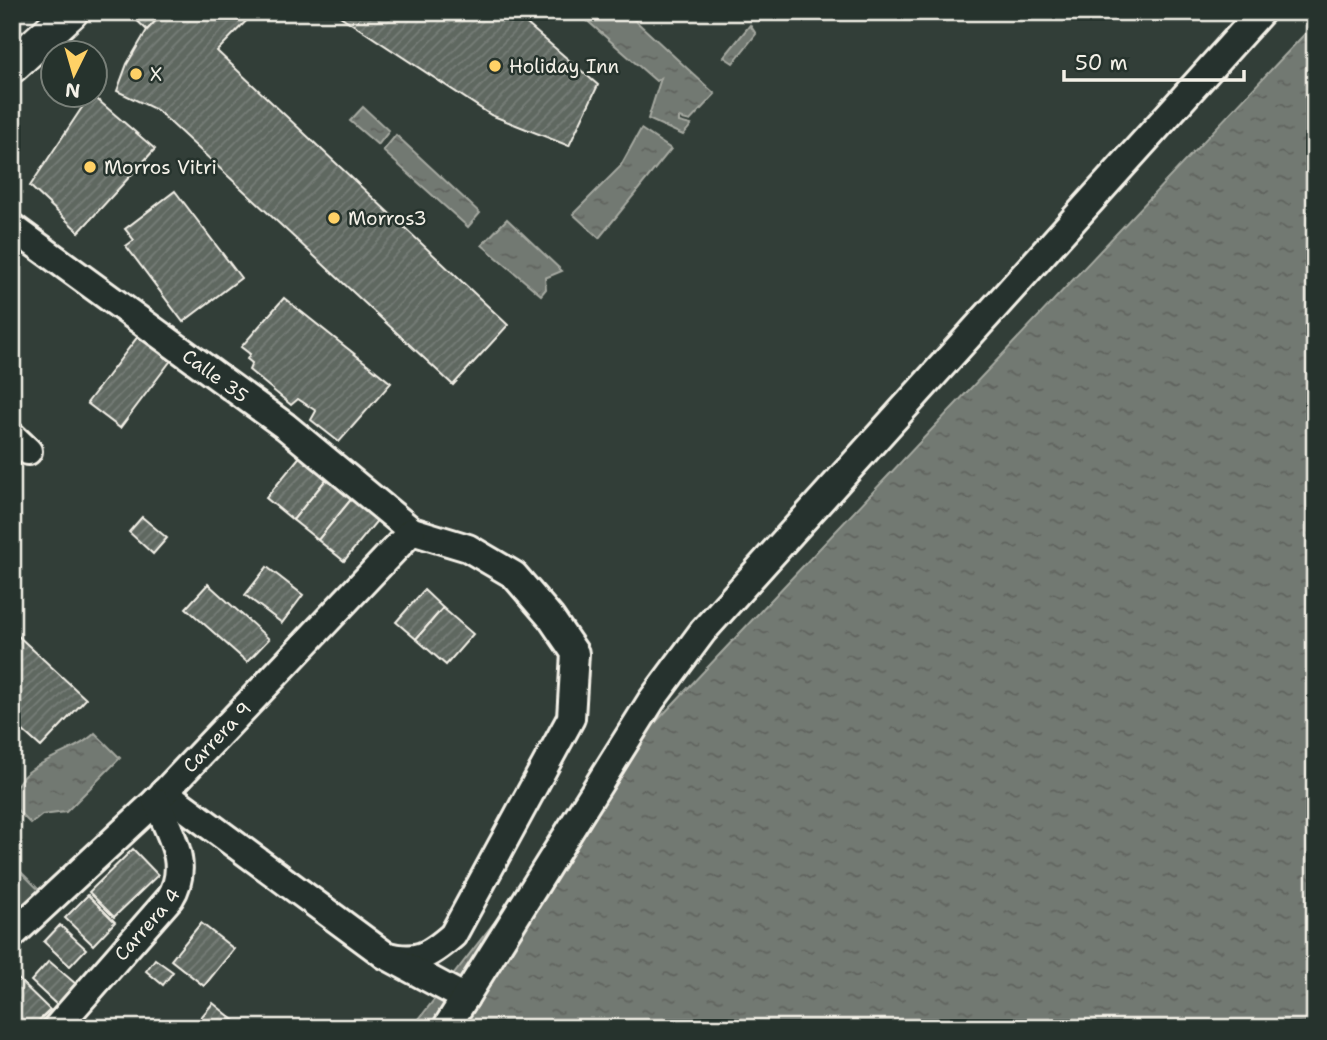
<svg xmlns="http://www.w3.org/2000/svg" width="1327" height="1040" viewBox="0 0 1327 1040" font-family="'Shantell Sans',sans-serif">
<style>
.grass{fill:#4c564f;stroke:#a0a49c;stroke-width:2}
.water{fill:url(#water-ripples);stroke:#a6a9a1;stroke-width:2}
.building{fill:url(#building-hatch);stroke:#f4f1e8;stroke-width:2}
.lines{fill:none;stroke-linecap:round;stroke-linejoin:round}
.minor-casing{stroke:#f4f1e8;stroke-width:32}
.major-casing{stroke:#f4f1e8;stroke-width:38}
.minor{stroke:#26332d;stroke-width:26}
.major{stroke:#26332d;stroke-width:33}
.poi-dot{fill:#ffd166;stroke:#26332d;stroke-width:2.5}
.labels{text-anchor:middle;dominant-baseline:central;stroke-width:5;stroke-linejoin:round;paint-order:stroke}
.poi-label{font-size:19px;fill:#f4f1e8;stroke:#26332d;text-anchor:start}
.street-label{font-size:19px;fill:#f4f1e8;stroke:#26332d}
</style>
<defs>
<pattern id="water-ripples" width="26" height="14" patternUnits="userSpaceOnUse" patternTransform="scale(1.75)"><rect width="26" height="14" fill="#727972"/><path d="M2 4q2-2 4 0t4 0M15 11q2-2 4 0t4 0" fill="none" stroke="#60635e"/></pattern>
<pattern id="building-hatch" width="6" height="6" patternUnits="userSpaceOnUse" patternTransform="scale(1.75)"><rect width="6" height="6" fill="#5f6861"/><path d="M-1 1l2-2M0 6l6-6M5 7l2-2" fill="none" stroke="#777e78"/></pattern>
</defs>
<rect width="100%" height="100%" fill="#323e38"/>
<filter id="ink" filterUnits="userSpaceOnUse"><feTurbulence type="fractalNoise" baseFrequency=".0143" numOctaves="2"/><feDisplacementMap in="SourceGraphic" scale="14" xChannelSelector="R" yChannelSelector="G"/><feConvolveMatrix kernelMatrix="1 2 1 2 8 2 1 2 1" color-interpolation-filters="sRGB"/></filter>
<g filter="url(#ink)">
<!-- grass -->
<path class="grass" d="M12,863L39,890L12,914Z"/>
<!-- water -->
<g class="water">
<path d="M590,12H626L715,94L690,121L679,118V122L691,125L683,135L648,119L661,78L656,81L583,17Z"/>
<path d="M1315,23V1028H412L623,757Z"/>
<path d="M750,25L756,34L733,63L724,57Z"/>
<path d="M363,107L389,131L378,145L350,121Z"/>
<path d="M641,129L671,149L599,238L573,214L620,167Z"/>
<path d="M396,135L480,213L468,227L383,151Z"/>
<path d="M507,219L562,271L545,278L546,289L541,295L482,245Z"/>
<path d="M95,733L120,758L66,812L42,815L31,824L12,805C12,761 70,758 95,733Z"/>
</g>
<!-- building -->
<g class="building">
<path d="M128,12H164L147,30Z"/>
<path d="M164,12H255L217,51L508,325L453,385L157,110L117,91L127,64L147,30Z"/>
<path d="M334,12H513L598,85L569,146L491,115Z"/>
<path d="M91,94L155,149L79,232L30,186Z"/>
<path d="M175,191L241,278L183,322L126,246L134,240L125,229Z"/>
<path d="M284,298L391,383L339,442L311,420L316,411L298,399L291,405L249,370L252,363L247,359L250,354L241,347Z"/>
<path d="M139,335L172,359L120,428L87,403Z"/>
<path d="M306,449L333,471L293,520L266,498Z"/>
<path d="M333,471L358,491L318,540L293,520Z"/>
<path d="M358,491L384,512L344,561L318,540Z"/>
<path d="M142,517L167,538L153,554L129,532Z"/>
<path d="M267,567L303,595L282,623L245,595Z"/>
<path d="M208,584L269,639L247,662L186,608Z"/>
<path d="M424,590L443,608L416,639L396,622Z"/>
<path d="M443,608L473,634L446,665L416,639Z"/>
<path d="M15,633L86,699L41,747L12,721V636Z"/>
<path d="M133,849L158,875L114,917L89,892Z"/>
<path d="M88,895L115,922L93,945L65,918Z"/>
<path d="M201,923L234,949L204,986L171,960Z"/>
<path d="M60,925L86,949L70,966L44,942Z"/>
<path d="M155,959L173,972L163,985L146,971Z"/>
<path d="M49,961L76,984L57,1005L31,981Z"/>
<path d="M12,973L50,1010L31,1028H12Z"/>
<path d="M213,1003L235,1021L229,1028H192Z"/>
</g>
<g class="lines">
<defs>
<g id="minor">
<path id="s1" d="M12,227L285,426L412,531L468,548L514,575L551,618L575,653L571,718L453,935C429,956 416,964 385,955"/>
<path d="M12,436L28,451"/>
<path d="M164,792L385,955L465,998"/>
<path id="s2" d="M12,935L156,801L412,531"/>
<path id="s3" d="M56,1028L170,898C191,865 170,834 156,801"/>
<path d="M446,1028L651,701L703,631L1261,12"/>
</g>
<path id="major" d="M12,66L71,12"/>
</defs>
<!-- minor casing -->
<use href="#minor" class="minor-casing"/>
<!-- major casing -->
<use href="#major" class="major-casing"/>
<!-- minor -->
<use href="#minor" class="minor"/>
<!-- major -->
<use href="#major" class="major"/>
</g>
</g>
<!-- markers -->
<g class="poi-dot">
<circle cx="495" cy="66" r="7"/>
<circle cx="136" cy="74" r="7"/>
<circle cx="90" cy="167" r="7"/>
<circle cx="334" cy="218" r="7"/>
</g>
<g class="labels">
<!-- poi labels -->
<g class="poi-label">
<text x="509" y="66">Holiday Inn</text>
<text x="150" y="74">X</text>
<text x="104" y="167">Morros Vitri</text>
<text x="348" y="218">Morros3</text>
</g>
<!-- street labels -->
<g class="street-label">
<text stroke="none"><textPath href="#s1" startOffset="252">Calle 35</textPath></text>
<text stroke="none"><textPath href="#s2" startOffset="285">Carrera 9</textPath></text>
<text stroke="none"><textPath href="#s3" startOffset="138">Carrera 4</textPath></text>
</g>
</g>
<!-- margin -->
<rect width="1327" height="1040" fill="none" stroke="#26332d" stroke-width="42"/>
<rect x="21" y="21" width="1285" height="998" fill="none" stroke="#f4f1e8" stroke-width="2.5" filter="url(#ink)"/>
<!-- north arrow -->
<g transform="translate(74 74) rotate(185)"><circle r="33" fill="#26332d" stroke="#787f78" stroke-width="2"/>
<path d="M0-5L12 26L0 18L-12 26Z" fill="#ffd166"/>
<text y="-10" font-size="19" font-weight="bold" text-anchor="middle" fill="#f4f1e8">N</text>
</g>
<!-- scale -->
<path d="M1064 70v10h180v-10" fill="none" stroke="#f4f1e8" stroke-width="3.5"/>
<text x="1075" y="70" font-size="21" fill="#f4f1e8" stroke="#26332d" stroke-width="5" paint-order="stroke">50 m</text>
</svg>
